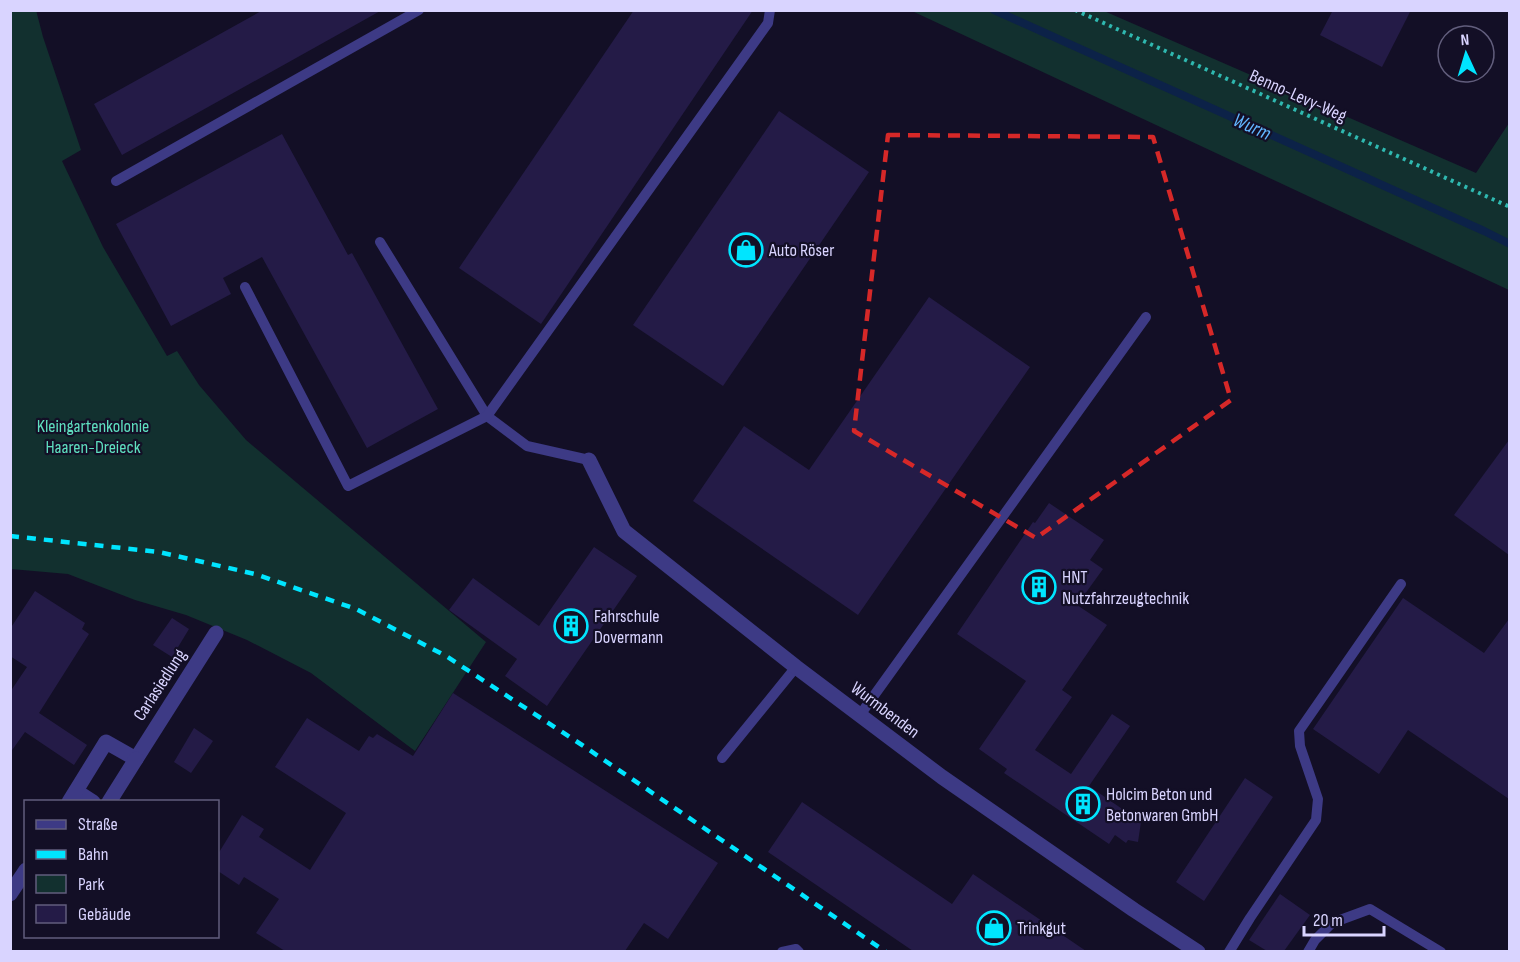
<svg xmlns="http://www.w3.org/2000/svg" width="1520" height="962" viewBox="0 0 1520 962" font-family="'Sofia Sans Condensed',sans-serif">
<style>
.green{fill:#12302f}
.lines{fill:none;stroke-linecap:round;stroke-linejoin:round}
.stream{stroke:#0c2248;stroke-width:8}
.building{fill:#241b47}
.path{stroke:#2fb8b0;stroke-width:4;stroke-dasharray:3 4.5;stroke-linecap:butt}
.lane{stroke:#3d3a85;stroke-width:10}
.street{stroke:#3d3a85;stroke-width:15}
.rail{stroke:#00e5ff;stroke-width:4.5;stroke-dasharray:9 8;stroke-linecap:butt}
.marked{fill:none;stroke:#d62828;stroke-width:4.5;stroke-dasharray:12 8;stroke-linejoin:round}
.labels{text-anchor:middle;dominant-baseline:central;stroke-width:4.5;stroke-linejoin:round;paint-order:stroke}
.street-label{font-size:18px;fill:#d9d4ff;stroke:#130f26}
.poi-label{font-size:18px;fill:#d9d4ff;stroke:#130f26;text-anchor:start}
.park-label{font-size:18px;fill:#5fe0c0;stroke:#130f26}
.water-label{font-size:20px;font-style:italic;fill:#62b6ff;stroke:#130f26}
</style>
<rect width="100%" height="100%" fill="#130f26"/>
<!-- green -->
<g class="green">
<path d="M36,10L43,37L81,150L62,161L103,247L167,356L177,351L199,385L246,440L486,642L415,751L311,673L247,640L186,615L135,600L68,574L11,569L10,11Z"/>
<path d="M912,11H1104L1476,173L1509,123V290Z"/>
</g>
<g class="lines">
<!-- stream -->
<path class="stream" d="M994,10L1484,231L1510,244"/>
</g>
<!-- building -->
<g class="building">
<path d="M263,10H382L122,155L94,104Z"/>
<path d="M634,10H753L541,324L459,268Z"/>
<path d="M1333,10H1411L1382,67L1320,35Z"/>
<path d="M779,111L869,172L723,386L633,325Z"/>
<path d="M282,134L348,255L352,253L438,409L367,448L262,257L223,278L231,294L171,326L116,224Z"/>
<path d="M929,297L1030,367L858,615L693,501L744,426L809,470Z"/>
<path d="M1509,440V555L1454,515Z"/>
<path d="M1049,503L1104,540L1090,560L1103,569L1077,605L1107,625L1062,690L1072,697L1035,750L1071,774L1112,714L1130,726L1089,786L1141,822L1138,842L1128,840L1126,843L1115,835L1109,844L1004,773L1007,769L979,749L1026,681L957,634L1033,522L1035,523Z"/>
<path d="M594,547L637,576L547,706L505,676L517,659L449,610L473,578L539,626Z"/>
<path d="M35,591L85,623L82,629L89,634L39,713L87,745L74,765L25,732L10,753V692L27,667L10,656V629Z"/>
<path d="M1403,598L1484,653L1509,619V799L1408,730L1379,774L1313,729Z"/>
<path d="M172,618L189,629L172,657L153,645Z"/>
<path d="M453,693L718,863L668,939L644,923L625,951H285L256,933L279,899L244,877L239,885L218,871V854L242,815L264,829L259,837L310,870L346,813L275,767L307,718L359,751L369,736L373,738L377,734L413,756Z"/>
<path d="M194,728L213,741L191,773L174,762Z"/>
<path d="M1245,778L1273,797L1204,901L1176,882Z"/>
<path d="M802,802L952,904L973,874L1086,951H913L768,852Z"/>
<path d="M1280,894L1310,915L1284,951H1267L1249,940Z"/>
</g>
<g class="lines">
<!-- path -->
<path class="path" d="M1075,10L1510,207"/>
<!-- lane -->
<g class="lane">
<path d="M116,181L419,10"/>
<path d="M380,242L487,416L527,446L589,460"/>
<path d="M245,287L348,486L487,416L768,23L770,10"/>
<path d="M860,715L1146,317"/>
<path d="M722,758L796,667"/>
<path d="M782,952L796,949L799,952"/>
<path d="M1229,952L1250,918L1316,820L1318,799L1300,746L1299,731L1401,584"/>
<path d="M1308,952L1315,940L1332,923L1370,909L1441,952"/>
</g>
<!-- street -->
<g class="street">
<path d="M589,460L624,531L796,667L942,777L1134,910L1198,952"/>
<path d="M76,791L93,802"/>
<path d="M69,802L106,742L136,759L216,633"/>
<path d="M109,802L136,759"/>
<path d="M10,894L26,870"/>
</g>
<!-- rail -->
<path class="rail" d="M10,536L159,552L255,574L356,609L446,656L582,745L886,952"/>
</g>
<!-- marked area -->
<path class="marked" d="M888,135L1153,137L1231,400L1036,538L854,431Z"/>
<!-- icons -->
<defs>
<symbol id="shop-ring" viewBox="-11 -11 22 22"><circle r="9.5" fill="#130f26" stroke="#00e5ff" stroke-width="1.5"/><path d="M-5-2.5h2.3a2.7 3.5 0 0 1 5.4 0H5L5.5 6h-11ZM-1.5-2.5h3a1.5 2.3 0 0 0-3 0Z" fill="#00e5ff"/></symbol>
<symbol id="building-ring" viewBox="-11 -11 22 22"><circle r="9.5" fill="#130f26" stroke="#00e5ff" stroke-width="1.5"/><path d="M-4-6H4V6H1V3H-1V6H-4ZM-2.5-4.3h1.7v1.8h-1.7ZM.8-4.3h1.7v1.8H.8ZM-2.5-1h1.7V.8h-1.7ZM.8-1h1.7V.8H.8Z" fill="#00e5ff"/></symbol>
</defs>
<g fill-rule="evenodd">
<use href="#shop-ring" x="727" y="231" width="38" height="38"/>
<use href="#building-ring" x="1020" y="568" width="38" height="38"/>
<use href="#building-ring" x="552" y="607" width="38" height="38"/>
<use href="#building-ring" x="1064" y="785" width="38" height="38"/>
<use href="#shop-ring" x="975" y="909" width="38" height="38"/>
</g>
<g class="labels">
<!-- street labels -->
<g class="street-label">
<text transform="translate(1298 96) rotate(24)">Benno-Levy-Weg</text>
<text transform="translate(160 685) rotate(-57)">Carlasiedlung</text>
<text transform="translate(885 710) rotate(37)">Wurmbenden</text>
</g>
<!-- poi labels -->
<g class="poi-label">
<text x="769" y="250">Auto Röser</text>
<text x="1062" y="577">HNT<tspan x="1062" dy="21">Nutzfahrzeugtechnik</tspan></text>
<text x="594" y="616">Fahrschule<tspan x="594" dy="21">Dovermann</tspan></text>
<text x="1106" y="794">Holcim Beton und<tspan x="1106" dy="21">Betonwaren GmbH</tspan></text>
<text x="1017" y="928">Trinkgut</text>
</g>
<!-- park labels -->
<g class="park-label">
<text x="93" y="426">Kleingartenkolonie<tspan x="93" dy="21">Haaren-Dreieck</tspan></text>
</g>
<!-- water labels -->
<g class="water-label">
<text transform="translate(1252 127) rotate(24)">Wurm</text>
</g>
</g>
<!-- border -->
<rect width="1520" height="962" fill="none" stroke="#d9d4ff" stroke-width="24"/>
<!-- legend -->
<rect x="24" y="800" width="195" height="138" fill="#130f26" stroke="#625e7d" stroke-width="1.5"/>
<rect x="36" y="820" width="30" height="9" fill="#3d3a85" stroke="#625e7d" stroke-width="1.5"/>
<text x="78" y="830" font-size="18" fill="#d9d4ff">Straße</text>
<rect x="36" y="850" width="30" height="9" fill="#00e5ff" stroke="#625e7d" stroke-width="1.5"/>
<text x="78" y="860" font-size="18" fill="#d9d4ff">Bahn</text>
<rect x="36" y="875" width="30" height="18" fill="#12302f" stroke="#625e7d" stroke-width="1.5"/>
<text x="78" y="890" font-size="18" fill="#d9d4ff">Park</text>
<rect x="36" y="905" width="30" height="18" fill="#241b47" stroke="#625e7d" stroke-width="1.5"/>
<text x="78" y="920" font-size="18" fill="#d9d4ff">Gebäude</text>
<!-- north arrow -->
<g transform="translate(1466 54) rotate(356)"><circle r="28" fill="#130f26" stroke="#625e7d" stroke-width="1.5"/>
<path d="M0-4.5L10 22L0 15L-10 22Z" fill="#00e5ff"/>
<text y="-9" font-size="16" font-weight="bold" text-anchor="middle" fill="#d9d4ff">N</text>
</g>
<!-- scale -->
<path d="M1304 926v9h80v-9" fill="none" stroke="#d9d4ff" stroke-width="3"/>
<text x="1313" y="926" font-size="18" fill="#d9d4ff" stroke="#130f26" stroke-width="4.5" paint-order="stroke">20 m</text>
</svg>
